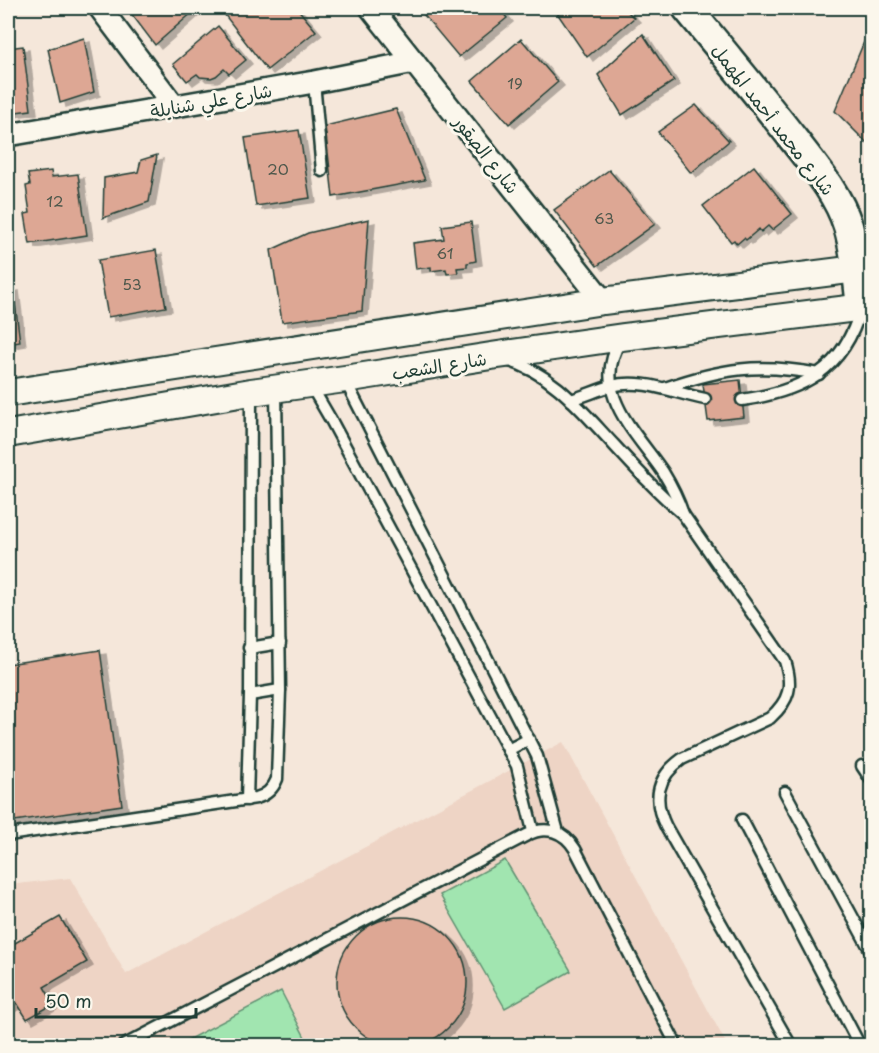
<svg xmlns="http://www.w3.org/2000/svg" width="879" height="1053" viewBox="0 0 879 1053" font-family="'Playpen Sans','Playpen Sans Arabic',sans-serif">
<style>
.built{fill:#eed4c5}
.green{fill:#a1e5b0;stroke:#609172;stroke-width:1.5}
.building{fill:#dda794;stroke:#1f3d34;stroke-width:1.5;filter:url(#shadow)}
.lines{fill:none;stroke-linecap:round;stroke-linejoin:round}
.service-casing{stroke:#1f3d34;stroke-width:15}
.minor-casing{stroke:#1f3d34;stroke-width:26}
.tertiary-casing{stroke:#1f3d34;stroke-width:30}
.secondary-casing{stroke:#1f3d34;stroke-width:33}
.service{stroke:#fbf7ec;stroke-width:10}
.minor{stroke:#fbf7ec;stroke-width:21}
.tertiary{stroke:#fbf7ec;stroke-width:26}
.secondary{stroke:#fbf7ec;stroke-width:28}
.labels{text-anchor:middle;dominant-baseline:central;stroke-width:6;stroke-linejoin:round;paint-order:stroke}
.number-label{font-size:15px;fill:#4e584c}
.street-label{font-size:18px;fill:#1f3d34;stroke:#fbf7ec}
</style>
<defs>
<filter id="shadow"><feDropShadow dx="6" dy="4" stdDeviation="0" flood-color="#0004"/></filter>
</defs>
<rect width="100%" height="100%" fill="#f5e7da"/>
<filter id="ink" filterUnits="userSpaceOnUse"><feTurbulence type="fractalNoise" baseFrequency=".0167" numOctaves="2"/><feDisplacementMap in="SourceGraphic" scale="12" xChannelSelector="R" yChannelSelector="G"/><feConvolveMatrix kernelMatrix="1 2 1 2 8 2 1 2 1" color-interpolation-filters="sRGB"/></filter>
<g filter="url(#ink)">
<!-- built -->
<path class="built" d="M563,742L727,1045H8V885L70,878L126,974Z"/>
<!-- green -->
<g class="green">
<path d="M505,860L571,971L505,1008L440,895Z"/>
<path d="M281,991L309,1045H178Z"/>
</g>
<!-- building -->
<g class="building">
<path d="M127,8H191L194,11L155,45Z"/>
<path d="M232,8H297L316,31L267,70L224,14Z"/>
<path d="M431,8H499L507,18L459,57L423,14Z"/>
<path d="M564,8H624L634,18L587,57L557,13Z"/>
<path d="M218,26L246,60L229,74L224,69L216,76L211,78L200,77L197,74L187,81L173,64Z"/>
<path d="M869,30L872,31V148L835,111Z"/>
<path d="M643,34L674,81L622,115L598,75Z"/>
<path d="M84,38L94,92L60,103L48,49Z"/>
<path d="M521,39L558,82L509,124L472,81Z"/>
<path d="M23,46L31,110L8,113V48Z"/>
<path d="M696,105L729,141L691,173L658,132Z"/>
<path d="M396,109L425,180L333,197L325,126Z"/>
<path d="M299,130L310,198L256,206L245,138Z"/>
<path d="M157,155L149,202L103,218L104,178L138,172L141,160Z"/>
<path d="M754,166L792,214L772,230L768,226L761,232L759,229L746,240L744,238L737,244L734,240L731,242L703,206Z"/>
<path d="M609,170L655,224L597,266L554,210Z"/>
<path d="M51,171L52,177L78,174L87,235L30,244L25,214L30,213L26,186L30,185L28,174Z"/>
<path d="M369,219L362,311L282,322L271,250L308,233Z"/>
<path d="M471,222L476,261L467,263V267L457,268L458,273L447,274L446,269L431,271V267L416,269L413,243L444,239L442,226Z"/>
<path d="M156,250L166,307L108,317L98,260Z"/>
<path d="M13,287L20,342L8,344V288Z"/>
<path d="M740,380L744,417L708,421L703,384Z"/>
<path d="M100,650L122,805L8,822V664Z"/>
<path d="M60,917L87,962L44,987L54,1004L27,1019L17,1003L8,1008V947Z"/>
<circle cx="402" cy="982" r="65"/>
</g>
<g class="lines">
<defs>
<g id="service">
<path d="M314,82L322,171"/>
<path d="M621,340C589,391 636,432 663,472C671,485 678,499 683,514L785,661C793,686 790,700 770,718L682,759C657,777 652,799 666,827L791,1046"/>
<path d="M506,360C552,372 583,412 614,445C636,469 658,493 683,514"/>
<path d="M345,380L537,756L558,832"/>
<path d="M310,384L331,420L517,766L533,831"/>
<path d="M665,388C722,368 759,363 819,374"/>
<path d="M571,400C584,396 598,390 611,386C643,378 674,393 705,399"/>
<path d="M742,400C803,391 844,370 861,308"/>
<path d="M249,648L280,643"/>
<path d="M250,695L280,690"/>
<path d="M508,750L529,739"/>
<path d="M862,766L872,781"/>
<path d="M785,792L872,953"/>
<path d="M247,800L250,695L251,392"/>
<path d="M742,820L860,1046"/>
<path d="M8,835L256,798C267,795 273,789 277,779L280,690L276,389"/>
<path d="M123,1046L527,835C546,825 564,831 575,849L677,1046"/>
</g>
<g id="minor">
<path d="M100,8L174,106"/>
<path d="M371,8L603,301"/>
<path d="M8,135L314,82L414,62"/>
</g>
<g id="tertiary">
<path d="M8,393L603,301L872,267"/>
<path d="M8,434L251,392L345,379L491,356L623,337L872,306"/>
</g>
<path id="secondary" d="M687,8C723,52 759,95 794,140C814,166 838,194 848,226C856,252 858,281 861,308"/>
</defs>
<!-- service casing -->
<use href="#service" class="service-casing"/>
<!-- minor casing -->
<use href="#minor" class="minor-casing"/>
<!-- tertiary casing -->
<use href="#tertiary" class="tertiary-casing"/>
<!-- secondary casing -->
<use href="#secondary" class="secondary-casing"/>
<!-- service -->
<use href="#service" class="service"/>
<!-- minor -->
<use href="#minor" class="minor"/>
<!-- tertiary -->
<use href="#tertiary" class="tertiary"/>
<!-- secondary -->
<use href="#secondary" class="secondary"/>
</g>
</g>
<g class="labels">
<!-- number labels -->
<g class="number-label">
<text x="515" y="82">19</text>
<text x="278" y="168">20</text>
<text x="55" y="200">12</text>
<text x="604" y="217">63</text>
<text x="445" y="252">61</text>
<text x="132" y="283">53</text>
</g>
<!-- street labels -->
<g class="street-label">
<text transform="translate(211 100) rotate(-10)">شارع علي شنابلة</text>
<text transform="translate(774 119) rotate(52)">شارع محمد أحمد المهمل</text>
<text transform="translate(487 154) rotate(52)">شارع الصقور</text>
<text transform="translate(439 365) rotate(-9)">شارع الشعب</text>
</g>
</g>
<!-- margin -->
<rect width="879" height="1053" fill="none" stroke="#fbf7ec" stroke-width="30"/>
<rect x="15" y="15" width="849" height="1023" fill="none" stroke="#1f3d34" stroke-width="2" filter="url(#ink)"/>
<!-- scale -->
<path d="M36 1008v9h160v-9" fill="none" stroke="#1f3d34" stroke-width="3"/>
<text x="45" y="1008" font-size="18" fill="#1f3d34" stroke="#fbf7ec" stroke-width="4.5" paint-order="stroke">50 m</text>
</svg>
